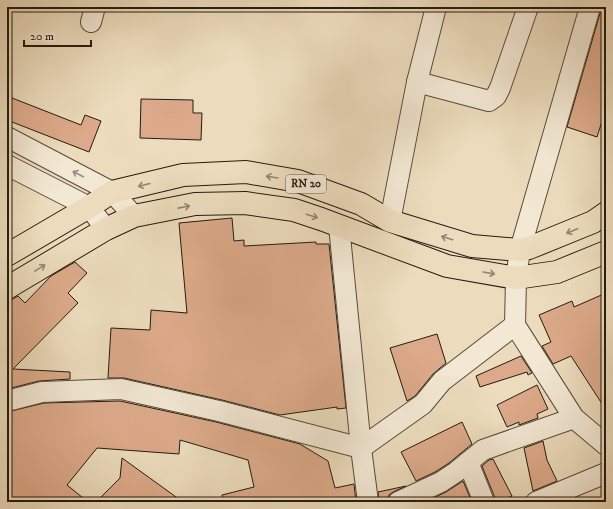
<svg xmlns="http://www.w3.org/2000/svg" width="613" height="509" viewBox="0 0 613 509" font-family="'IM FELL DW Pica',serif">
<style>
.building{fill:#dcaa8a;stroke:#251b10}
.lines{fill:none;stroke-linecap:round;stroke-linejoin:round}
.street-casing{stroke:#574b3b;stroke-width:22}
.primary-casing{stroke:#251b10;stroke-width:24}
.street{stroke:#f3e8d4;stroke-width:20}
.primary{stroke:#ecdcbd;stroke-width:22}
.oneway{stroke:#968c7c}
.oneway2{stroke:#92856f}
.labels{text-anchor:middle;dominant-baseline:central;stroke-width:3.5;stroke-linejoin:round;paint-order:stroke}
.shield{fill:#f3e8d4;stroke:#63584b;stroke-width:1}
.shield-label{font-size:11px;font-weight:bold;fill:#251b10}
</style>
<rect width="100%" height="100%" fill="#ecdcbd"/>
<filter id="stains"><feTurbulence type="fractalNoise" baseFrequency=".005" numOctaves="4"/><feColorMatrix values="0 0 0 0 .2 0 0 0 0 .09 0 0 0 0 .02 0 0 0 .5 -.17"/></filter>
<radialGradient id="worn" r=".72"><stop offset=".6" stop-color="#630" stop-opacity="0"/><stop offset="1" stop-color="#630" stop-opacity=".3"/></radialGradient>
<!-- building -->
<g class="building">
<path d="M601,7H606V109L597,137L567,127L601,10Z"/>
<path d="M7,96L81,125L85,115L101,121L89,152L7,120Z"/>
<path d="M141,99L193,100V113H202L201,140L140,138Z"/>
<path d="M232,218L234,241L244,240V246L316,242V244H329L346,408L337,409V407L280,415L222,400L124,378H108L111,328L150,330L151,310L187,313L179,223Z"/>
<path d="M75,262L87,273L68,293L78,303L13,369L70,372V379L39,381L7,389V300L13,299L18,296L25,303L51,276Z"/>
<path d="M606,293V410L571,356L553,364L542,346L551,342L539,315L572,301L574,307Z"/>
<path d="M437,334L446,363L433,374L415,396L407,401L390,348Z"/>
<path d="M521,356L532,373L528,375L527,372L480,387L476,376Z"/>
<path d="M537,385L548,409L537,414L538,418L519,425V422L507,427L497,405Z"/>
<path d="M120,401L216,422L300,444L328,461L335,488L354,484L356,502H223L222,495L254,487L248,460L180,440L179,454L97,448L67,485L88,502H7V412L44,403Z"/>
<path d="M462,422L472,444L449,463L435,472L416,481L401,452Z"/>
<path d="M543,441L547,460L557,481L533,491L524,448Z"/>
<path d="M122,458L183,502H96L120,478Z"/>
<path d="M493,459L512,496L498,502H495V498L482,466L489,460Z"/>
<path d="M463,481L472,502H425L446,492Z"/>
<path d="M406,486L393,492L389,495L387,502H379L378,492Z"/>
</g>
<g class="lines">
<defs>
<g id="street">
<path d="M590,7L520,250L516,278L515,325L574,418L606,445"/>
<path d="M91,22L95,7"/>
<path d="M417,82L489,101L496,96L500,88L528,7"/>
<path d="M7,137L112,192L134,216"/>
<path d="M7,165L89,207L106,229"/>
<path d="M390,221L417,82L436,7"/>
<path d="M339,226L361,448L368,502"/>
<path d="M7,401L42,392L121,389L219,411L361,448L423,404L442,381L515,325"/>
<path d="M468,462L484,502"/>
<path d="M398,502L441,482L456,472L483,450L574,418"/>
<path d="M536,502L606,473"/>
</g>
<g id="primary">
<path d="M7,255L89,207L112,192L183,175L246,172L298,181L361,204L390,221L472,246L520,250L529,248L593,222L606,213"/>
<path d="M7,288L106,229L134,216L195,204L245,203L294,210L321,219L447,266L516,278L557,272L606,252"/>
</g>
</defs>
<!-- street casing -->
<use href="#street" class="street-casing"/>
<!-- primary casing -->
<use href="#primary" class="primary-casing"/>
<!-- street -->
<use href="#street" class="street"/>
<!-- primary -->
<use href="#primary" class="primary"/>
</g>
<!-- one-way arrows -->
<defs><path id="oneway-shaft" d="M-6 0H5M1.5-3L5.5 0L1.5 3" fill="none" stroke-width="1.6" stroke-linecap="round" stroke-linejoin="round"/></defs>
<use class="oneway" href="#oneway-shaft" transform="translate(78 174) rotate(-152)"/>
<g class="oneway2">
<use href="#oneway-shaft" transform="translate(272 177) rotate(-171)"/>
<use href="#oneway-shaft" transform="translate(144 185) rotate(166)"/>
<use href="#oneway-shaft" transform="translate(184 207) rotate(-11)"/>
<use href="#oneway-shaft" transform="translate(312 216) rotate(18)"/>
<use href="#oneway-shaft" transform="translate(572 231) rotate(157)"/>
<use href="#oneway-shaft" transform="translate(447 238) rotate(-163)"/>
<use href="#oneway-shaft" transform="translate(40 268) rotate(-31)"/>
<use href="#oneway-shaft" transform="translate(489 273) rotate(10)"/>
</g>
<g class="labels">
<!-- shield labels -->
<rect class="shield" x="286" y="175" width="40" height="18" rx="3"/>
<g class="shield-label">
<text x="306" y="184">RN 20</text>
</g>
</g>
<!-- margin -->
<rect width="613" height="509" fill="none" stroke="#ecdcbd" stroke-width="24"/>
<rect x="8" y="8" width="597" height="493" fill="none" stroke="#251b10" stroke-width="2"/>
<rect x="12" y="12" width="589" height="485" fill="none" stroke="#251b10"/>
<!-- scale -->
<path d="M24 40v6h67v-6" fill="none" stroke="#251b10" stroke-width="2"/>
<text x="30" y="40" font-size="12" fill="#251b10" stroke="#f3e8d4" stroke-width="3" paint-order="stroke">20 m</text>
<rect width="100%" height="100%" filter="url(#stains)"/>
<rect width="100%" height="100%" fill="url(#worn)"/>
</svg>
